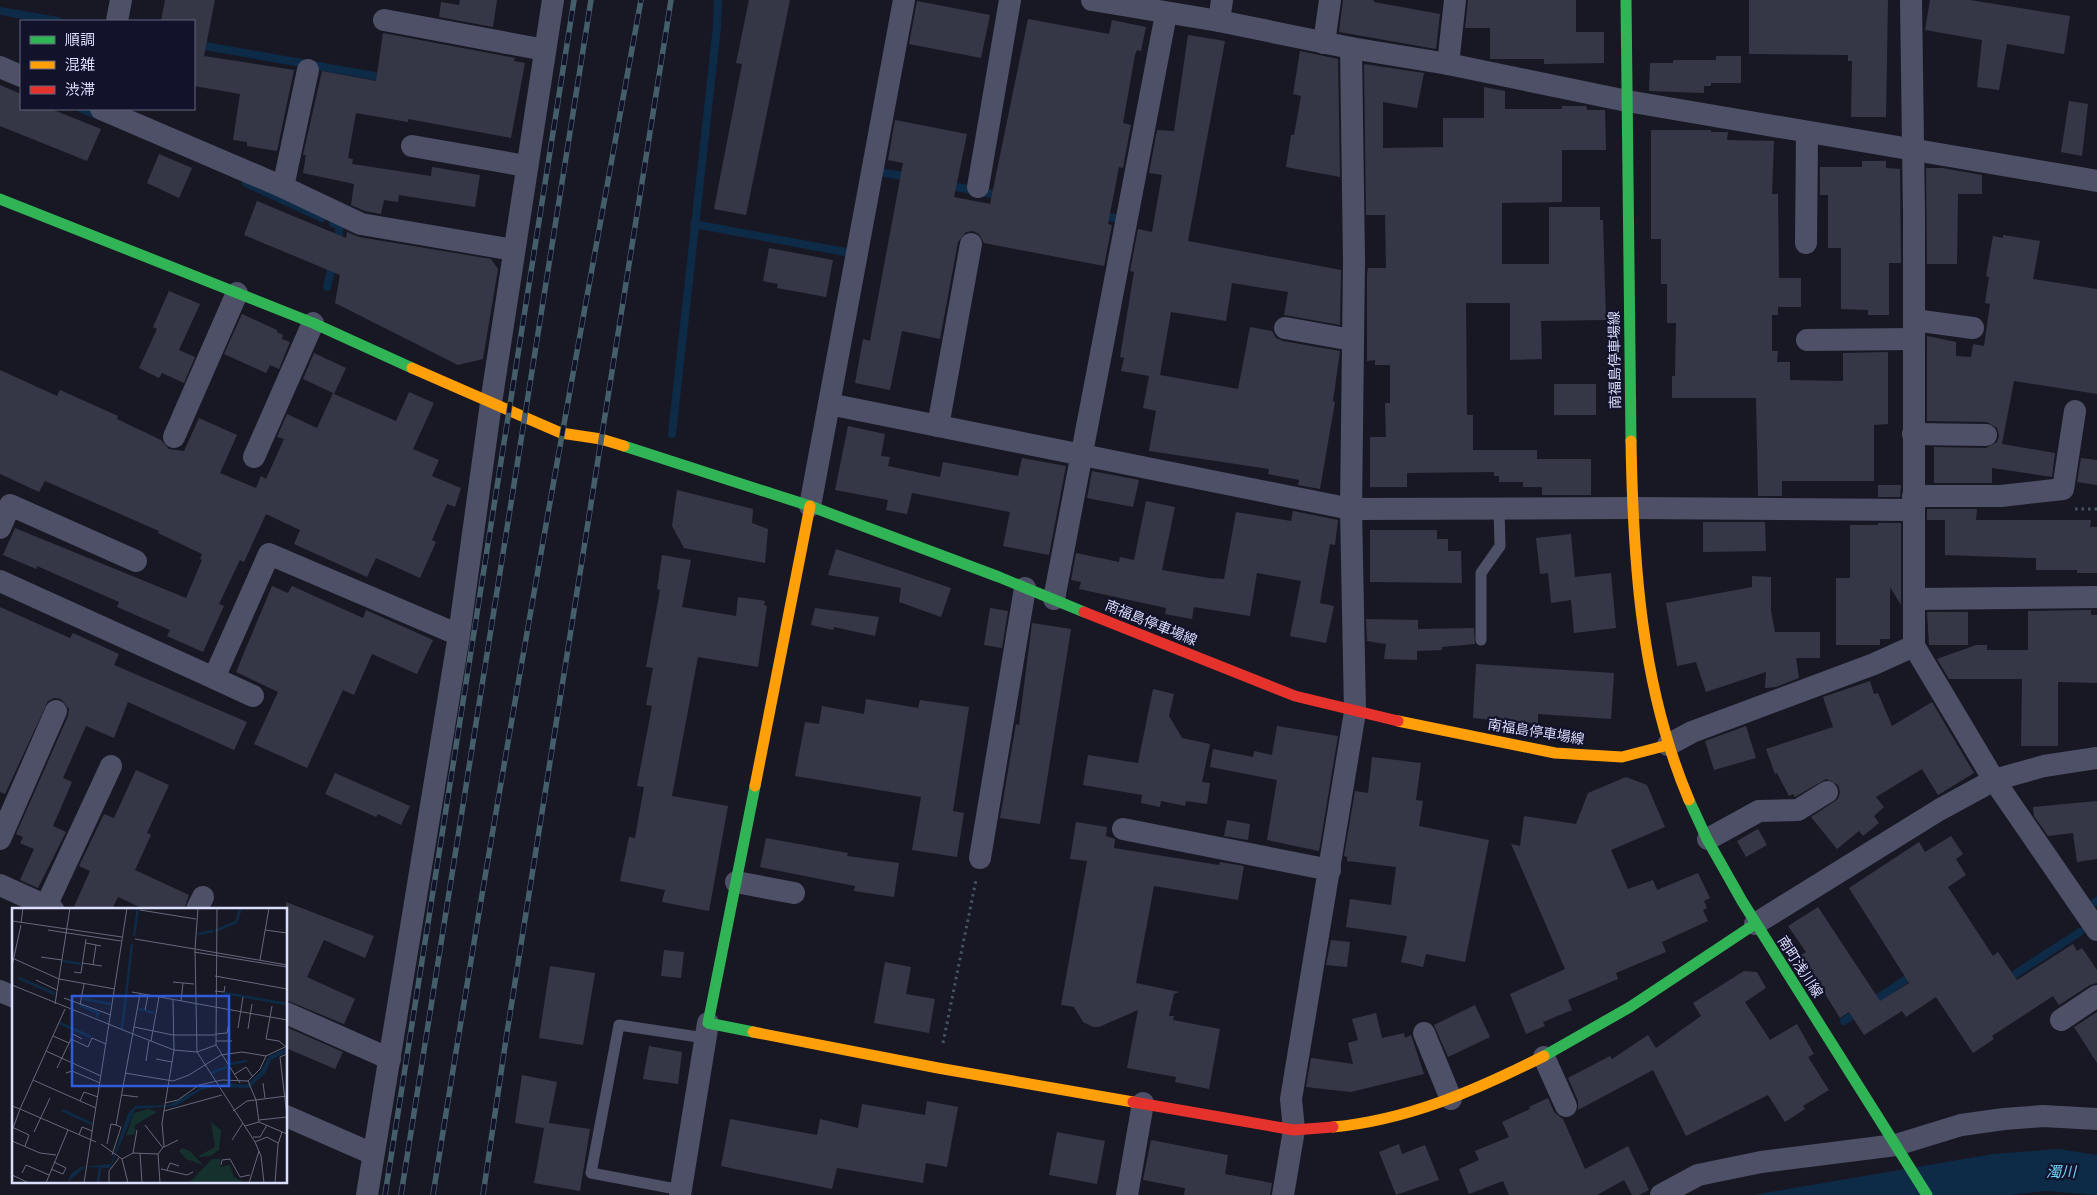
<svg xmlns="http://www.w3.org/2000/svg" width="2097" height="1195" viewBox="0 0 2097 1195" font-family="'Fira Sans','Noto Sans JP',sans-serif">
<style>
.water{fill:#0d2b47}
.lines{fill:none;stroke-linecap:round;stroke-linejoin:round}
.stream{stroke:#0d2b47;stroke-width:8}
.building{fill:#363746}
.path{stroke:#45545f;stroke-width:3;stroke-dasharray:2.5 4;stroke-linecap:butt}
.lane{stroke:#4d5066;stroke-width:11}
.street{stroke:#4d5066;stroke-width:22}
.fast{stroke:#30b455;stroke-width:11}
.slow{stroke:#ff9f0a;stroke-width:11}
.jam{stroke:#e5322d;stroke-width:11}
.rail-casing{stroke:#445e6a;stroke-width:5.5}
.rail{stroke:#12122b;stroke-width:4;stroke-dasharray:11;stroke-linecap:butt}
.labels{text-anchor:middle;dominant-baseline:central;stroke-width:4.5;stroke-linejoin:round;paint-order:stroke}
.street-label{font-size:14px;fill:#dcdefe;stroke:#12122b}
.water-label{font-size:15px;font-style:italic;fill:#6dd3fc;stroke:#12122b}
.inset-river{fill:none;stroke:#0d2b47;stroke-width:2.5}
.inset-road{fill:none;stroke:#66677c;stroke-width:1}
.view{fill:#305cdc;fill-opacity:0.15;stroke:#305cdc;stroke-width:2.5}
.inset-edge{fill:none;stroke:#dcdefe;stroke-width:2.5}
</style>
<rect width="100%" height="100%" fill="#181825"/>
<!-- water -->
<path class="water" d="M2059,1149L2097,1155V1195L2046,1191L2010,1195H1753L1993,1154Z"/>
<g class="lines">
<!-- stream -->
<g class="stream">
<path d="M0,11L58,21"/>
<path d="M194,44L386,78"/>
<path d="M82,109L99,116"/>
<path d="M879,172L909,177"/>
<path d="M246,183L322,218"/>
<path d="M947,185L1002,196"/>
<path d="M1099,215L1120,219"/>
<path d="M333,223L340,226L337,244"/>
<path d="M694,224L845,252"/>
<path d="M327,287L333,262"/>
<path d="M672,434L717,27L718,0"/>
<path d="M2095,902L2097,901"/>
<path d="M2006,980L2080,932"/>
<path d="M1871,1003L1915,973"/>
<path d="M1844,1021L1859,1011"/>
</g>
</g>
<!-- building -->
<g class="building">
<path d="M165,0H215L204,56L294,70L277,151L247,146V142L233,140L240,94L194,86V21H161Z"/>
<path d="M460,0H497L493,27L439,17L441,2L459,5Z"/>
<path d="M749,0H790L746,215L714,209L742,64L736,63Z"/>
<path d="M1343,0H1374V2L1440,14L1436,49L1339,32Z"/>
<path d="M1468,0H1576V32H1604V63L1544,64V59H1490V28H1465Z"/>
<path d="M1749,0H1888L1886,117H1851L1852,61H1848V55L1749,54Z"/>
<path d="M1930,0H1970L2070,16L2064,54L2007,44L1999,90L1977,87L1982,40L1925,30Z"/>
<path d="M917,1L990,15L981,58L909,44Z"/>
<path d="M1028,19L1109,34L1112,20L1146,27L1141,51L1137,50L1135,55L1123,123L1131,125L1123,168L1119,167L1108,224L1112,225L1104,266L984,243L979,234L973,231L966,232L958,242L940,339L902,331L890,390L855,383L863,339L870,341L903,163L888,160L895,120L967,134L954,197L990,204Z"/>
<path d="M383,33L515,58L514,61L525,63L511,138L408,119V122L356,113L348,158L353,159L352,164L431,176L432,167L480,175L475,207L399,195L398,202L384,200L381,214L365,211L351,205L354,184L303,173L306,155H303L322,71L376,81Z"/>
<path d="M1188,35L1225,41L1188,241L1341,270L1340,325L1284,315L1288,292L1232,283L1226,321L1171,312L1160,375L1238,389L1250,327L1272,331L1276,338L1283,341L1340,351L1333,401L1335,402L1320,489L1298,485L1299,480L1268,474L1269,469L1149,451L1156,411L1143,408L1149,376L1121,371L1124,358L1120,357L1134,272L1130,271L1138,229L1152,232L1162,175L1149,173L1157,130L1174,131Z"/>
<path d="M1300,51L1338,59L1340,177L1286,167L1291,135H1294L1301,96L1293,94Z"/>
<path d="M1716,56H1741V83H1711V86H1704V93L1649,91L1650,63H1673V60H1716Z"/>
<path d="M1364,64L1424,73L1417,108L1383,102V148L1443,147V118H1484V87L1505,91V109H1562V106H1586L1587,110H1605L1606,150H1562V202L1502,203V264H1549V207H1600V220H1603L1606,320L1541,321L1542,359L1510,360V303H1466L1467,415H1473V450H1537V459H1591V495H1542V487H1523V482H1499V476H1494V472L1407,473V487H1370V437H1386L1385,403H1390V365H1375V360L1367,361V274L1368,268H1386L1385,215H1366Z"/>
<path d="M0,85L21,94V109H51L101,129L87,161L0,126Z"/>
<path d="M2069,101L2088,104L2082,156L2061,152Z"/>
<path d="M1651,130H1711V132H1728L1727,140L1774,141L1772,194H1778L1779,278H1801V307H1778V315H1772V351H1778L1777,362H1790V380L1843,381V353L1888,352V424L1874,425V481H1782V496H1758L1756,398H1672V376H1675L1676,323H1667V284H1661V239H1651Z"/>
<path d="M159,154L192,168L179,198L147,183Z"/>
<path d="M1862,161H1886V168L1900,169L1901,263H1889V315H1868V310L1841,309V248H1828V195H1820V167H1862Z"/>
<path d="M1926,168H1942L1982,175V194H1958L1957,264H1927Z"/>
<path d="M257,201L346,238L347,232L359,237L491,259L498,269L483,359L458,365L335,303L340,275L244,235Z"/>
<path d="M2003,235L2040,241L2033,279L2097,289V394L2014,381L2002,444L2055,453L2052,477L1992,468V483H1934V447L1986,448L1997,442L1999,436L1997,428L1987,422L1927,421V336L1956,342V356L1971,357L1973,344L1984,346L1990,304L1985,303L1989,277L1986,276L1993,236L2003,238Z"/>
<path d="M769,248L833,260L826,297L777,288L778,284L763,281Z"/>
<path d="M169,291L200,304L179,350L195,357L184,383L162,373L159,378L139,368L157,329L153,327Z"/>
<path d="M242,314L277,330V332L283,335L282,339L290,342L279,369L270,365L266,373L224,354Z"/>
<path d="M314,353L346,368L334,394L396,421L409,392L434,403L413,449L439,460L432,476L461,488L455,507L447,504L432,540L436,542L420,578L376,558L367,577L294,544L300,530L266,514L244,562L240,560L219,604L224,606L203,652L167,636L170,630L117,607L119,602L37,566L36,569L3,555L15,528L186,598L202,560L200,559L202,554L158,533L159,531L45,481L39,492L0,474V370L57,396L60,390L118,416L117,419L161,440L169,449L184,451L199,418L237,435L220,473L256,488L261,476L266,479L284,439L277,437L287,414L317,428L333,393L303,379Z"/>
<rect x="1554" y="384" width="42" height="31"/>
<path d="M848,426L885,434L881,456L890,457L888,466L940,477L943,462L1018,476L1022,458L1066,466L1049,555L1003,546L1010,512L912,493L907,514L886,510L888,500L835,490Z"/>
<path d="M2081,458L2097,460V485L2077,482Z"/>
<path d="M1092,471L1139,480L1133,507L1087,498Z"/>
<path d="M1878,485H1901L1900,497H1878Z"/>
<path d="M677,490L753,509L752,523L768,529L765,563L684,548L672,526Z"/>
<path d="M1146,501L1175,507L1162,570L1209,578L1224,579L1236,512L1291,521L1293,511L1338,520L1335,545L1330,544L1320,603L1334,606L1326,643L1290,636L1301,581L1257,573L1250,616L1194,607L1192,619L1165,614L1166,608L1079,589L1081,582L1071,580L1076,553L1119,562L1120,557L1134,560Z"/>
<path d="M1927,509H1977L1976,520H2091L2090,527H2097V573H2077V570H2036V558H2030L1945,555V520H1927Z"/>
<path d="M1703,522H1765L1766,551L1703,552Z"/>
<path d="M1878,523H1901V605L1890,587V639H1880V645H1836V578H1850V525H1878Z"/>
<path d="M1370,530H1437V539H1448V551H1461L1462,583L1370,582Z"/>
<path d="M1571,534L1575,577L1611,573L1616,628L1574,633L1571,600L1551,603L1548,573L1540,574L1536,538Z"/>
<path d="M836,549L951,588L941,617L899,602L901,588L828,575Z"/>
<path d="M662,555L691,560L682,607L736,616L738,597L765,601L764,605L767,606L758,667L698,657L672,796L728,806L709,911L662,902L665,890L620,881L629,837L635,838L644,787L637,786L652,706L646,705L653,668L646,667L660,590L657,589Z"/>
<path d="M1752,576L1771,577V611L1775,632H1820V658H1796L1799,678L1776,687L1765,688L1766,672L1706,692L1696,662L1677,666L1666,603L1752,587Z"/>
<path d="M272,586L288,593L292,586L363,618L366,610L433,640L417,674L372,654L354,695L343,690L307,768L254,744L278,692L236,672Z"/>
<path d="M0,607L70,638L73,633L119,654L114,665L247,722L234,750L128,702L114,738L86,726L63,778L72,782L53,826L66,832L38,888L20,880L34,849L20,843L23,837L16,834L68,716L69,709L61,699L54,698L48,701L5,794L0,792Z"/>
<path d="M815,608L879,617L875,636L834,627L833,630L811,625Z"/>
<path d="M990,608L1008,611L1002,648L984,645Z"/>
<path d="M2091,610V615H2097V683L2058,682V746H2021L2022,679H1949L1937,659L1976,645H1987V650H2028V611Z"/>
<path d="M1927,612H1968V645H1929Z"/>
<path d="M1366,619L1418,620V629L1474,628L1475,644L1442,647V650L1417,651V660L1384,659L1386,644L1367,641Z"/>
<path d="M1032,623L1071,629L1040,824L1000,818L1016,724L1019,725Z"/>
<path d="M1476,664L1614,673L1611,719L1538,714V724L1473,718Z"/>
<path d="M1870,681L1874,694L1878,693L1892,726L1932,702L1974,773L1938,795L1922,769L1876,797L1884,807L1874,816L1879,823L1863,836L1859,831L1837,849L1811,817L1838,799L1840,792L1838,785L1826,779L1795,797L1793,794L1789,796L1777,773L1775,774L1766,749L1833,727L1823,697Z"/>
<path d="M1153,689L1174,694L1169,716L1182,738L1210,744L1202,782L1210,783L1207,804L1186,801L1185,806L1161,801L1160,807L1141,803L1142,795L1083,785L1088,755L1138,763Z"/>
<path d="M866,699L918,708L920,700L969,707L953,811L964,813L957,857L912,850L921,797L795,776L805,722L819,724L822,706L864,714Z"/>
<path d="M1277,726L1338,736L1319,851L1267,840L1277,780L1210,767L1213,749L1253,757L1254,751L1272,755Z"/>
<path d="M1746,726L1756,758L1714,770L1705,741Z"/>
<path d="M1372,757L1421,763L1416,800L1423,801L1419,826L1489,840L1465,962L1426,954L1423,967L1401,962L1407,936L1346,927L1350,899L1391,905L1396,867L1347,861V857L1344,856L1355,791L1368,793Z"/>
<path d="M136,770L169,785L147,833L151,835L135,870L189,895L184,909H144L118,897L112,909H73L90,871L79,866L104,814L114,818Z"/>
<path d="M335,773L410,806L401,825L378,814L376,817L325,794Z"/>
<path d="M1626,777L1647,785L1665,827L1611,850L1628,889L1653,880L1657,890L1698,873L1710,898L1704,901L1707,908L1703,910L1708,921L1662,942L1666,952L1616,973L1618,979L1568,1000L1572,1010L1543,1022L1545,1026L1526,1034L1510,994L1565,969L1511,844L1520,846L1524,816L1576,824L1588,793Z"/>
<path d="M2097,801V859L2077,862L2073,833L2048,836L2034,816L2033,807Z"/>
<path d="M1227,820L1250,824L1248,840L1224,836Z"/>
<path d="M1076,822L1107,827L1106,836L1115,839L1114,848L1219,865L1220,862L1244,866L1238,900L1154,886L1136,983L1179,992L1174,994L1169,1016H1174L1173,1020L1220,1029L1209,1089L1175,1082L1176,1077L1127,1068L1138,1010L1099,1027H1093L1083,1022L1074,1007L1061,1005L1087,861L1070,859Z"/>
<path d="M1758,829L1767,845L1746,857L1737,841Z"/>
<path d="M1951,836L1963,854L1956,859L1966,875L1948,887L1993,956L1998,952L2017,980L2073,944L2077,951L2082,948L2097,970V983L2090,985L2059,1005L2053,996L1992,1036L1994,1039L1973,1053L1936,997L1906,1017L1902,1011L1864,1035L1849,1012L1840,1018L1801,955L1806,952L1788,926L1818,907L1880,1001L1909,983L1849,888L1919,842L1925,852Z"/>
<path d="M766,838L848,853L847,856L899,863L894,897L854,891L855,886L760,867Z"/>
<path d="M286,902L374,936L365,958L324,940L307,977L355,999L344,1024L286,1000Z"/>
<path d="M1331,940L1350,942L1347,967L1326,965Z"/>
<path d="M664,950L684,952L681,978L661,976Z"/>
<path d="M885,962L911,967L906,994L935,999L929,1033L874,1023Z"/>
<path d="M550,966L595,973L583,1045L539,1038Z"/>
<path d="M1744,971L1757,972L1766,988L1745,1002L1770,1040L1797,1024L1814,1054L1808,1057L1829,1090L1803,1106L1805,1109L1785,1122L1768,1095L1686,1136L1653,1070L1578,1110V1101L1568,1078L1610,1056L1612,1059L1648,1035L1656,1048L1701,1016L1693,1003Z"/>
<path d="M1475,1005L1490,1037L1448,1057L1434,1025Z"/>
<path d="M2097,1012V1063L2074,1027Z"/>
<path d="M1376,1013L1382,1038L1404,1033L1405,1038L1411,1035L1424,1074L1351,1092L1306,1087L1311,1058L1353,1064L1348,1043L1358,1040L1352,1019Z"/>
<path d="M286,1027L343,1052L335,1069L286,1048Z"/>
<path d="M649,1046L682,1052L678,1084L643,1079Z"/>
<path d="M522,1075L557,1082L549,1123L590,1129L580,1191L534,1183L544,1128L515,1123Z"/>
<path d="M1548,1098L1554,1112L1563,1119L1585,1169L1628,1146L1649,1190L1639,1195H1632L1624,1180L1597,1195H1509L1503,1181L1469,1194L1459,1169L1479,1160L1475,1151L1509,1137L1502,1122L1530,1109L1529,1107Z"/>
<path d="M927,1101L958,1107L947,1167L926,1163L923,1183L837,1168L832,1189L721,1166L730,1119L817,1135L820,1119L858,1128L862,1104L925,1115Z"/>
<path d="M1057,1132L1105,1141L1097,1184L1049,1175Z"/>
<path d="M1151,1140L1228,1155L1225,1174L1272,1183L1270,1195H1184L1185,1188L1143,1180Z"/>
<path d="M1399,1144L1402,1154L1425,1145L1439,1180L1396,1195L1379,1152Z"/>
</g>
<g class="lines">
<!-- path -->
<g class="path">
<path d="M2075,509H2097"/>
<path d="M943,1043L976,880"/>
</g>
<!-- lane -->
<g class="lane">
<path d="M1481,640V573L1500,546L1499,509"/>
<path d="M681,1190L591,1173L619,1025L705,1038"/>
</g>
<!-- street -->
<g class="street">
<path d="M1092,0L1219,21L1351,48L1448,64L1627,101L2097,181"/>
<path d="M1911,0L1914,214V646L1994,780L2097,930"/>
<path d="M384,20L545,50"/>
<path d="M117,21L121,0"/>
<path d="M1219,21L1222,0"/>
<path d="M1324,43L1330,0"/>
<path d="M1448,64L1455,0"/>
<path d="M0,67L21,76"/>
<path d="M101,109L283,187L361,224L514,250"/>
<path d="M412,146L526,166"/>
<path d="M283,187L308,70"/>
<path d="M978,187L1010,0"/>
<path d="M1806,243L1807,133"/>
<path d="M1914,320L1973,328"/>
<path d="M1285,328L1352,340"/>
<path d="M1807,340L1914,339"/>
<path d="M829,404L1351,509L1632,508L1913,510"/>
<path d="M938,426L971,244"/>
<path d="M1913,434L1986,435"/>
<path d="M174,437L237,293"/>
<path d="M254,457L313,323"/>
<path d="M1913,496H2001L2063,489L2075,411"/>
<path d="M810,506L904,0"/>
<path d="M0,528L10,505L136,561"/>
<path d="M0,581L214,678L269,554L459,635"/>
<path d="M1054,599L1166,14"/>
<path d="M1914,599L2097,597"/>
<path d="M214,678L253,696"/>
<path d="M1668,745L1692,732L1874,664L1914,646"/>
<path d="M1123,829L1330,870"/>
<path d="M0,839L56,711"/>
<path d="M1708,839L1759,811L1798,810L1827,792"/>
<path d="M980,858L1025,588"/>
<path d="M736,882L794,893"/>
<path d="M0,885L53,909"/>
<path d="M46,906L111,766"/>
<path d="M197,909L203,897"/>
<path d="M1755,924L1939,810L1994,780L2044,766L2097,758"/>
<path d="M0,991L14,997"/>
<path d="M286,1013L390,1059"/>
<path d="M2061,1020L2097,996"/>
<path d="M1424,1033L1451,1099"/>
<path d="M1544,1057L1566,1106"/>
<path d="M286,1116L373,1154"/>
<path d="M367,1195L459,635L491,403L553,0"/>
<path d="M680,1195L708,1023"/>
<path d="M1127,1195L1143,1103"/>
<path d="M1283,1195L1294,1130L1291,1099L1355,712L1351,509L1354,261L1351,48"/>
<path d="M1661,1195L1698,1175L1761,1162L1896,1145L1961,1125L2004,1119L2043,1116L2097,1119"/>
</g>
<!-- fast -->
<g class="fast">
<path d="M1626,0L1631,441"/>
<path d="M0,199L313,323L412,368"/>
<path d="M624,446L810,506L999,577L1084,612"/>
<path d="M1689,800L1707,839L1742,901L1927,1195"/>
<path d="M753,1032L708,1023L755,786"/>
<path d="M1544,1056L1630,1007L1755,924"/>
</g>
<!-- slow -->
<g class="slow">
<path d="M412,368L561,433L601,439L624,446"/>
<path d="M1631,441C1633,562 1641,687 1689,800"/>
<path d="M1398,721L1555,753L1622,757L1668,745"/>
<path d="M755,786L810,506"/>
<path d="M753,1032L938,1068L1133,1102"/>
<path d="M1333,1127C1408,1120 1477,1090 1544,1056"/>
</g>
<!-- jam -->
<g class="jam">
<path d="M1084,612L1295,696L1398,721"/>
<path d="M1133,1102L1294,1130L1333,1127"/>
</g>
<defs>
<g id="rail">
<path d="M385,1195L574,0"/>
<path d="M401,1195L591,0"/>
<path d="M433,1195C496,796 568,398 641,0"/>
<path d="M483,1195L506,1039L671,0"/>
</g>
</defs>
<!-- rail casing -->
<use href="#rail" class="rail-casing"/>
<!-- rail -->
<use href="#rail" class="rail"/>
</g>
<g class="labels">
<!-- street labels -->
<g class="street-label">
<text transform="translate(1615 360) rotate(-91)">南福島停車場線</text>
<text transform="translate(1151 623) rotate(22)">南福島停車場線</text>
<text transform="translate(1536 732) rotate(9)">南福島停車場線</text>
<text transform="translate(1800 967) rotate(57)">南町浅川線</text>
</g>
<!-- water labels -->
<g class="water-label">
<text x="2061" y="1172">濁川</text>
</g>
</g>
<!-- overview -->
<g transform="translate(12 908)">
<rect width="275" height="275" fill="#181825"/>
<path d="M136,201L145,204L123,217V226L114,228L122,205ZM199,214L209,222L207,242L198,248L185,249L203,239ZM170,240L178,243L191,257L174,251L167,243ZM200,251H208V259L218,257L222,269L233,275H177Z" fill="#15312d"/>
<path d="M275,140V144L259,152L254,164L237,180L201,179L189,182L164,198L123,201L98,260L73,259L55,275L59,266L69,259L99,256L116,206L123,198L157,197L192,178L214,175L235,177L249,163L257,148Z" fill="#0d2b47"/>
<path class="inset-river" d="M203,23L224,14L229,0M186,26L201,23M122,28L126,0M51,53L69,56M7,70L43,86M212,85L275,96M71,91L99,96M68,97L86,105L85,109M127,101L142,105M48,115L79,129M110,121L120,36M218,156L235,153M199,165L215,159M50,202L80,216M86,275L88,260"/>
<path class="inset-road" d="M186,0L183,41L275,57M205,0L204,137L228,175M128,2L184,11M0,13L110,29M9,15L11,0M36,22L109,33M253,22L275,25M74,35L89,38M182,44L275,59M29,49L50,52M0,50L47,71L103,81M248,52L257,0M70,55L90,58M81,57L84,37M0,58L9,17M62,64L69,65L74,31M203,68L275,81M24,72L45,82M161,74L182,76M0,77L121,126M203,83L212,84L213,78M120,84L275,112M52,90L99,107M169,93L171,75M43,96L58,0M68,97L72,76M260,98L254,131L267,133L273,138M133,102L136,87M122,119L161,127H203M226,120L231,89M236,121L240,96M121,126L162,142L185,144L183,41L123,31M203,126L215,125L216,119M41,128L57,135M59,131L61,126L70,131M139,133L147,89M204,133H220M204,137L185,144L243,234L249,248L252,275M34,143L89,168M275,146L268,149L275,208M144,151L160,154M134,153L137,133M45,160L59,131L76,139L80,130L94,136M54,165L60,163L88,175M113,165L161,173L177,167L209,147L230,144L254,148L275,138M223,166L234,159L241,169M21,172L84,200M236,173L244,192L247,214M251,175L253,190M110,187L126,189M68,193L72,184L86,189M153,195L166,192L187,177L210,172L236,173L248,161L254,148M0,198L8,201L53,101M152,203L210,187M221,203L235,193L275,188M247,212L275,209M133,217L151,240M233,218L247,214L275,226M2,220L17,227L13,238M0,223L8,201L84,234M22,224L38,190M67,227L70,219L80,223M241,229H248L255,217M220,232L231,215M0,233L28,245L44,247M243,234L255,229L266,235M89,236L110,251L121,245L146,246M95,236L99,216L104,217M152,239L166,232M121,245L125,222M128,245L130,275M100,247L109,219L104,217L128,86M110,251L116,275M209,257L210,252L218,251L228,269L238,267M39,261L51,266L54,260L42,254M149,261L175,267L181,264M155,262L158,255L167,258M10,265L14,257L37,267M0,267L17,275M34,275L56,222M72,275L115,0M97,275V263L107,250M148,275L146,246L152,238L150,215L162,142L161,92M237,275L247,243M263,275L266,236L270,224"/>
<path class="view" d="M60,88H217V178H60Z"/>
<rect width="275" height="275" class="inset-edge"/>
</g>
<!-- legend -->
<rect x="20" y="20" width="175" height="90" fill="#12122b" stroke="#63647f"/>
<rect x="30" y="36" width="25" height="8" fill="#30b455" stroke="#63647f"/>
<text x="65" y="45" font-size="15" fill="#dcdefe">順調</text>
<rect x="30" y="61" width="25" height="8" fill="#ff9f0a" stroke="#63647f"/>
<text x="65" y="70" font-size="15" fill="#dcdefe">混雑</text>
<rect x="30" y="86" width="25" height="8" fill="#e5322d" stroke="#63647f"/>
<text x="65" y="95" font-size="15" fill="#dcdefe">渋滞</text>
</svg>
